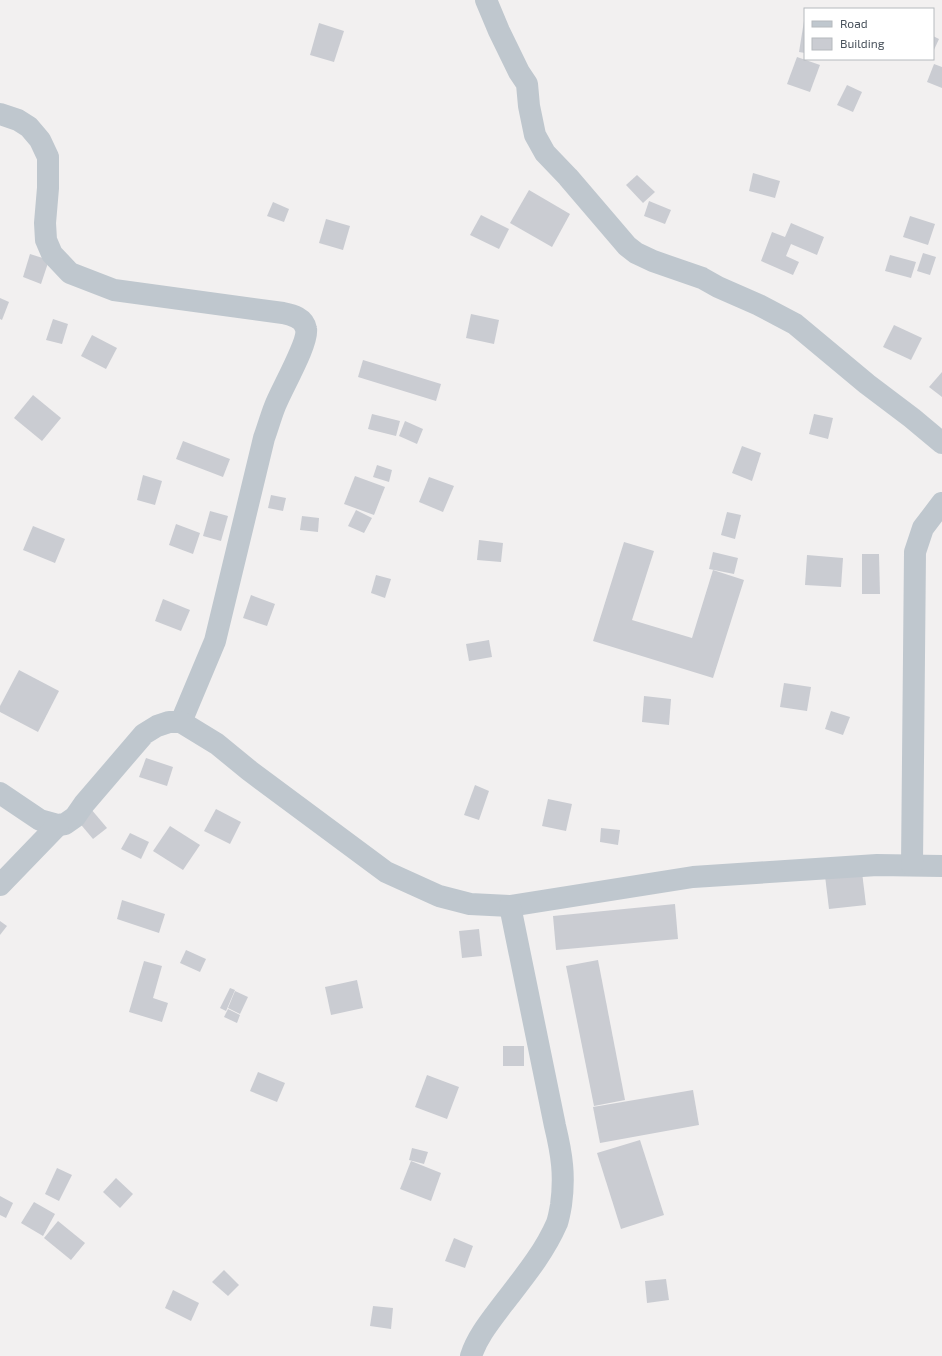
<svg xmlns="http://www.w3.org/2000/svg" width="942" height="1356" viewBox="0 0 942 1356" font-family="'Exo 2',sans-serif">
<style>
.building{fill:#caccd2}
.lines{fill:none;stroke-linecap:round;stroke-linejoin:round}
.minor{stroke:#bfc7ce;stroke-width:22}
</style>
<rect width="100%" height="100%" fill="#f2f0f0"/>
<!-- building -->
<g class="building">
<path d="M804,21H805V53L799,52Z"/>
<path d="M319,23L344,31L334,62L310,55Z"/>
<path d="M933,36L939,39L933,52Z"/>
<path d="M797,57L820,65L810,92L787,84Z"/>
<path d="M934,64L942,67V88L927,82Z"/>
<path d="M847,85L862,92L853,112L837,105Z"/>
<path d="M753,173L780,181L775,198L749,191Z"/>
<path d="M637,175L655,192L643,203L626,185Z"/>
<path d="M529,190L570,214L552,247L510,223Z"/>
<path d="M649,201L671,210L665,224L644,216Z"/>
<path d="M273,202L289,209L284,222L267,216Z"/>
<path d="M481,215L509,229L499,249L470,235Z"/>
<path d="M910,216L935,224L928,245L903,237Z"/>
<path d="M326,219L350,226L343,250L319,243Z"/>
<path d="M791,223L824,237L817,255L791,244L786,256L799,262L793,275L761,261L772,232L785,237Z"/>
<path d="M923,253L936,257L930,275L917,271Z"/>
<path d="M30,254L49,260L41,284L23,277Z"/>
<path d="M890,255L916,262L911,278L885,271Z"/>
<path d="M0,298L9,302L2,320L0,319Z"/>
<path d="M471,314L499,320L494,344L466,338Z"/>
<path d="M53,319L68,324L62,344L46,340Z"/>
<path d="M894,325L922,338L911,360L883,347Z"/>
<path d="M92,335L117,348L106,369L81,356Z"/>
<path d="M363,360L441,384L436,401L358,377Z"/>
<path d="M942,372V397L929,387Z"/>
<path d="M33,395L61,418L42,441L14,418Z"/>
<path d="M372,414L400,421L396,436L368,429Z"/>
<path d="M814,414L833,418L828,439L809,434Z"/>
<path d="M405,421L423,429L417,444L399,436Z"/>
<path d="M183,441L230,459L223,477L176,459Z"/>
<path d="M742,446L761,453L752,481L732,473Z"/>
<path d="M377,465L392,470L389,482L373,477Z"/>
<path d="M143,475L162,481L155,505L137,500Z"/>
<path d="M355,476L385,487L374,515L344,504Z"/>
<path d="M429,477L454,486L443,512L419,502Z"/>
<path d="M271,495L286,498L283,511L268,508Z"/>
<path d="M356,510L372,518L364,533L348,526Z"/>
<path d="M210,511L228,516L221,541L203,536Z"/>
<path d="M727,512L741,515L735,539L721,535Z"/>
<path d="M302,516L319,518L318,532L300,530Z"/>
<path d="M176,524L200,533L193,554L169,545Z"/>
<path d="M33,526L65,539L55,563L23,550Z"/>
<path d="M479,540L503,543L501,562L477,560Z"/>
<path d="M624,542L654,551L632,620L692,638L713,570L744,580L713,678L593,641Z"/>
<path d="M713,552L738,558L734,574L709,569Z"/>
<path d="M862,554H879L880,594H862Z"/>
<path d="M807,555L843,558L841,587L805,585Z"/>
<path d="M376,575L391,579L385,598L371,593Z"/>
<path d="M251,595L275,604L267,626L243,618Z"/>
<path d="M163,599L190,610L181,631L155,621Z"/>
<path d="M489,640L492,657L469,661L466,644Z"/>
<path d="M19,670L59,691L38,732L0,712V706Z"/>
<path d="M784,683L811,687L807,711L780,707Z"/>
<path d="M644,696L671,699L669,725L642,722Z"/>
<path d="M831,711L850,717L843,735L825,729Z"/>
<path d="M146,758L173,767L167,786L139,777Z"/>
<path d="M475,785L489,791L479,820L464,815Z"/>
<path d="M548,799L572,804L566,831L542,826Z"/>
<path d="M91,809L107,828L93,839L77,820Z"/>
<path d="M216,809L241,822L230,844L204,831Z"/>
<path d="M170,826L200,845L183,870L153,851Z"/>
<path d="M601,828L620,830L618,845L600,842Z"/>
<path d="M130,833L149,842L141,859L121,849Z"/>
<path d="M862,872L866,905L829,909L825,876Z"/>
<path d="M122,900L165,914L159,933L117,919Z"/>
<path d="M675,904L678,939L556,950L553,916Z"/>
<path d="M0,921L7,926L0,935Z"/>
<path d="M479,929L482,956L462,958L459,931Z"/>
<path d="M186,950L206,959L200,972L180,963Z"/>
<path d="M598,960L625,1100L594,1106L566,966Z"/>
<path d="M144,961L162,966L153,998L168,1003L162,1022L129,1012Z"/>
<path d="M357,980L363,1008L331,1015L325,987Z"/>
<path d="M230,988L235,990L226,1011L220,1008Z"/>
<path d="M235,991L248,997L240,1014L228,1008Z"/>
<path d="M228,1009L240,1015L237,1023L224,1017Z"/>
<rect x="503" y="1046" width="21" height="20"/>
<path d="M258,1072L285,1083L277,1102L250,1091Z"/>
<path d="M427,1075L459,1087L447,1119L415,1107Z"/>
<path d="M693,1090L699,1125L600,1143L593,1107Z"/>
<path d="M640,1140L664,1215L621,1229L597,1153Z"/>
<path d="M412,1148L428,1152L424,1164L409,1160Z"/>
<path d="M411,1161L441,1173L431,1201L400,1189Z"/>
<path d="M57,1168L72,1175L59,1201L45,1194Z"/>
<path d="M116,1178L133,1194L120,1208L103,1192Z"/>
<path d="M0,1196L13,1203L6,1218L0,1215Z"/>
<path d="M34,1202L55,1214L43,1236L21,1223Z"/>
<path d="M58,1221L85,1243L71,1260L44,1238Z"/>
<path d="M454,1238L473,1246L465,1268L445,1261Z"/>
<path d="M224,1270L239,1285L228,1296L212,1282Z"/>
<path d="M666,1279L669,1300L647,1303L645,1281Z"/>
<path d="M173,1290L199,1303L191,1321L165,1308Z"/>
<path d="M373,1306L393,1308L391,1329L370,1326Z"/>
</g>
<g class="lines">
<!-- minor -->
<g class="minor">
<path d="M486,0L499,31L519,72L527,84L529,106L535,135L545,153L568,177L627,246L636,253L653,261L702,278L718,287L759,305L795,324L867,384L912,418L942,443"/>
<path d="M0,114L18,120L29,127L40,140L48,157V188L45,223L46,240L52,254L70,273L114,290L283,313C293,315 304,318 306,329C309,342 281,390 275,406C271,416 268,427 264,438L215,641L181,722"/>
<path d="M0,793L40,820L58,825L65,824L75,817L84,804L144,734L157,726L169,722H181L217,744L250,771L386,872L439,896L470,904L510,906L693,877L877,865L942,866"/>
<path d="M912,865L915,552L923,528L942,503"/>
<path d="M0,885L58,825"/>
<path d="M471,1356C477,1337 491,1320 503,1304C523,1278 544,1253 557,1223C559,1217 560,1211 561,1205C565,1176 562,1155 555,1126L510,906"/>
</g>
</g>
<!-- legend -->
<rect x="804" y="8" width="130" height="52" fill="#ffffff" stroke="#b6babe"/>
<rect x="812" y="21" width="20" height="6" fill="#bfc7ce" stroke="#b6babe"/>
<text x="840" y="28" font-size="12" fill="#49525c">Road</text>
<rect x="812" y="38" width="20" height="12" fill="#caccd2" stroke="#b6babe"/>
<text x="840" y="48" font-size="12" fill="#49525c">Building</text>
</svg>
